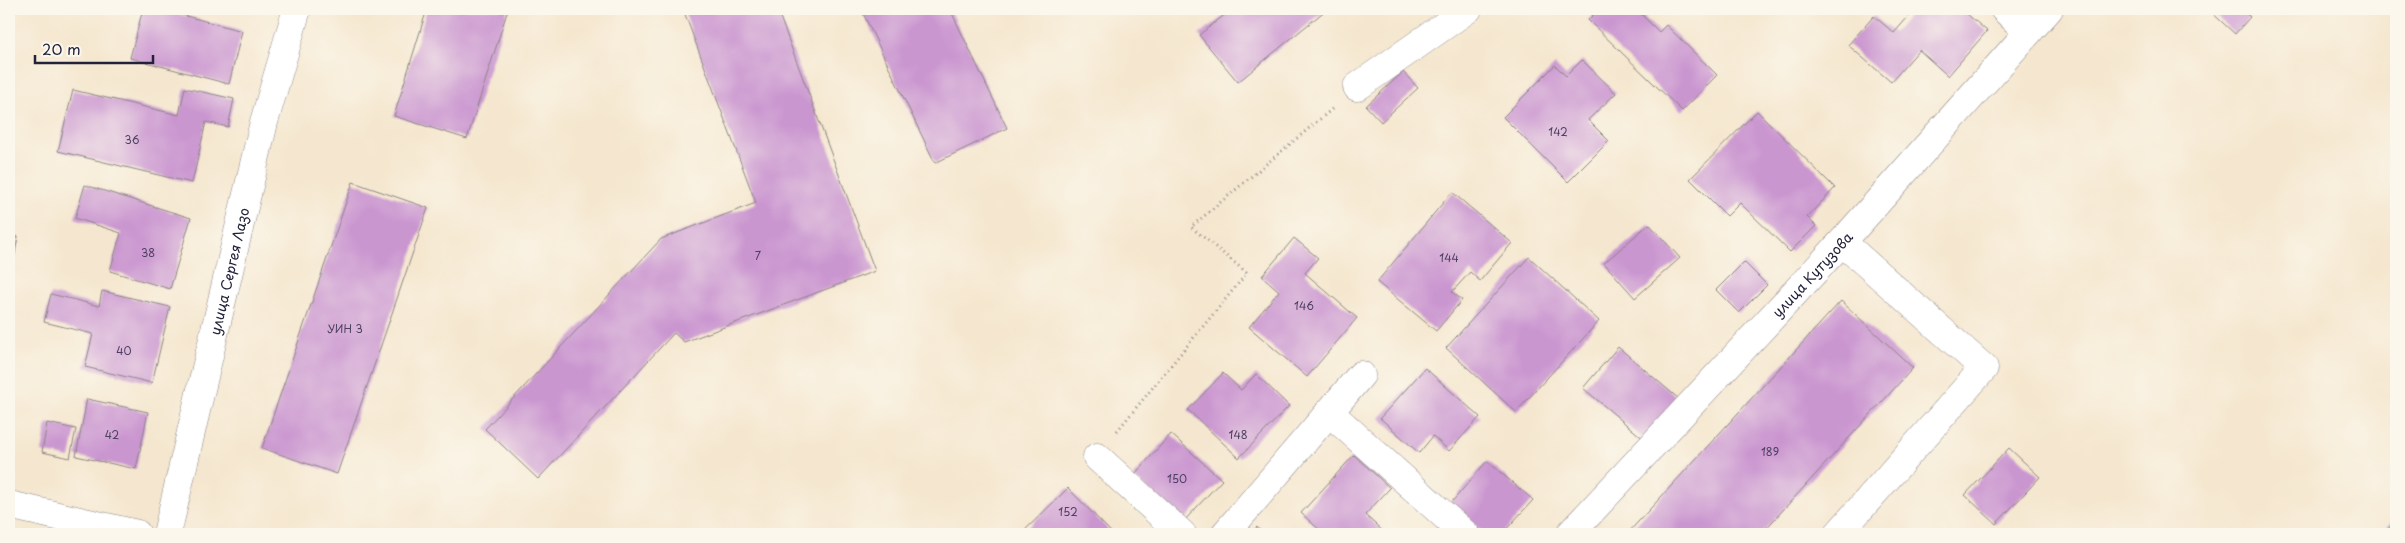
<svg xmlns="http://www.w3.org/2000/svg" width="2405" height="543" viewBox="0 0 2405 543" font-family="'Playpen Sans',sans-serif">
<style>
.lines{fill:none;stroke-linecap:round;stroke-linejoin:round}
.stream{stroke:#6a9fd7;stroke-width:11}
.building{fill:#ca96d0}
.minor-casing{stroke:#8c8485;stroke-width:29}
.path{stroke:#8c8485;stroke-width:3;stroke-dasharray:1 4;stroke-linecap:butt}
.minor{stroke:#fff;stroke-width:28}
.labels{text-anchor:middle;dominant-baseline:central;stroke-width:4;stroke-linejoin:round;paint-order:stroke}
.number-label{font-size:11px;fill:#4c3f60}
.street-label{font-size:14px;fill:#22223b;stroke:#fbf7ec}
</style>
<rect width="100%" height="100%" fill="#fbf7ec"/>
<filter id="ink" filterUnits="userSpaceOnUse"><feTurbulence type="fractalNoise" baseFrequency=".02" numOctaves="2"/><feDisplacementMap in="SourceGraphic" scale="10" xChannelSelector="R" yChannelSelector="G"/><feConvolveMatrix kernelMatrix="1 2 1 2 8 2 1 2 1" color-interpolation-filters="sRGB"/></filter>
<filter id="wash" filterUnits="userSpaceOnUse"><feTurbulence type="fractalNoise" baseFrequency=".0096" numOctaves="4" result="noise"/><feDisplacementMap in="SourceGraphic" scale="20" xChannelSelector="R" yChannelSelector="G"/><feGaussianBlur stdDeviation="1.12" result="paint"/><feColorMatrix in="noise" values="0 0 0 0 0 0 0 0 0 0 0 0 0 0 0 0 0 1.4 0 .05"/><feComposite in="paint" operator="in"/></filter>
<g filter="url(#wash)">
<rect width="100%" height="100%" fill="#f5e7cf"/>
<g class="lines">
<!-- stream -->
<path class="stream" d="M2389,534L2396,524"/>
</g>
<g id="blocks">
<!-- building -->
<g class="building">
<path d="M143,9H160L242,31L229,84L130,58Z"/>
<path d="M190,9H209L208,12Z"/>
<path d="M427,9H508L467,139L394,116Z"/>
<path d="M683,9H777L875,271L684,342L674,333L538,479L485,429L661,239L756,203Z"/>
<path d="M861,9H950L1007,128L935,163Z"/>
<path d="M1232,9H1327L1238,82L1199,35Z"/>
<path d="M1599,9H1636L1659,32L1666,25L1717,75L1682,111L1588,20Z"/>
<path d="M1915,9H1961L1987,31L1948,76L1919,50L1891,82L1848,45L1874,16L1894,33Z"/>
<path d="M2208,9H2241L2250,17L2235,34Z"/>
<path d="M1582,60L1616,93L1588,120L1609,141L1568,182L1503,117L1555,65L1566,76Z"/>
<path d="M1403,72L1418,88L1381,122L1366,106Z"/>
<path d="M185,88L234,99L228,127L206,122L192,183L58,151L73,90L179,115Z"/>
<path d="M1757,111L1835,188L1807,217L1816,226L1790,252L1740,203L1727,216L1690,179Z"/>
<path d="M353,182L428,208L337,474L262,448Z"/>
<path d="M85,185L191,218L170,289L110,271L121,233L75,218Z"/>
<path d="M1452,192L1512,243L1480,281L1470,272L1452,292L1462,300L1436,331L1377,282Z"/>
<path d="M1649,224L1680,258L1635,298L1604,263Z"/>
<path d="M9,235L18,237L11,275H9Z"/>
<path d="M1294,238L1318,258L1305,273L1357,318L1307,377L1249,327L1279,291L1262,276Z"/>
<path d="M1529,257L1599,321L1516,412L1446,348Z"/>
<path d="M1744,262L1767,285L1739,313L1716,290Z"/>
<path d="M102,291L170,307L152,383L85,367L93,334L44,322L51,294L99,306Z"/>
<path d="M1841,301L1913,368L1761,534H1627Z"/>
<path d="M1618,347L1686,405L1652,446L1583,388Z"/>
<path d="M1425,368L1480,417L1449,451L1433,436L1419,453L1380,418Z"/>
<path d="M1223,373L1241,390L1256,374L1289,406L1239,458L1188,410Z"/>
<path d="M87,399L148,412L136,469L76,456Z"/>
<path d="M47,423L76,429L70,458L42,452Z"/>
<path d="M1171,434L1222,480L1183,522L1133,476Z"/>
<path d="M2009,448L2040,477L1996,524L1965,495Z"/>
<path d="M1354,455L1390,488L1365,515L1386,534H1324L1301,513Z"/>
<path d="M1487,461L1533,500L1502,534H1485L1450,504Z"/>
<path d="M1068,488L1113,534H1021Z"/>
<path d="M1257,527L1264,534H1250Z"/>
</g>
</g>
</g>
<g filter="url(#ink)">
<use href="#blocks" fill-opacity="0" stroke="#8c8485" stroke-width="1"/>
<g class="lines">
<defs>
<g id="minor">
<path d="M2004,9L2028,32"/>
<path d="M1357,87L1468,9"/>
<path d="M1329,412L1465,534"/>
<path d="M1097,457L1182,534"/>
<path d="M9,505L137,534"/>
<path id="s1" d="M167,534L264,122L297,9"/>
<path d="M1225,534L1361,375"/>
<path id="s2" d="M1570,534L1842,242L2049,9"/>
<path d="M1838,534L1984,368L1842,242"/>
</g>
</defs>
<!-- minor casing -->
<use href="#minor" class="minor-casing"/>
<!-- path -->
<path class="path" d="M1117,431L1247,273L1191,227L1332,109"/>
<!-- minor -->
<use href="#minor" class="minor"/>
</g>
</g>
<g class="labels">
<!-- number labels -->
<g class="number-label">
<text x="1558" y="131">142</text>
<text x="132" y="139">36</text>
<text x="148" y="252">38</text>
<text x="758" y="255">7</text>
<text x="1449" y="257">144</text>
<text x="1304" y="305">146</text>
<text x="345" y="328">УИН 3</text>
<text x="124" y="350">40</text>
<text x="112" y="434">42</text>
<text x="1238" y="434">148</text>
<text x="1770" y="451">189</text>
<text x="1177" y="478">150</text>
<text x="1068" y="511">152</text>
</g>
<!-- street labels -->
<g class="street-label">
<text stroke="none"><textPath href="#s1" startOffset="270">улица Сергея Лазо</textPath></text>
<text stroke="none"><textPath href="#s2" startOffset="355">улица Кутузова</textPath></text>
</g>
</g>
<!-- margin -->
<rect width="2405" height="543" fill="none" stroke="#fbf7ec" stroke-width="30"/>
<!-- scale -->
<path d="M35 55v8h118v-8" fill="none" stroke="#22223b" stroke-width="2.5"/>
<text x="42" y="55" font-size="15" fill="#22223b" stroke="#fbf7ec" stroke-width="4" paint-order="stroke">20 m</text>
</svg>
